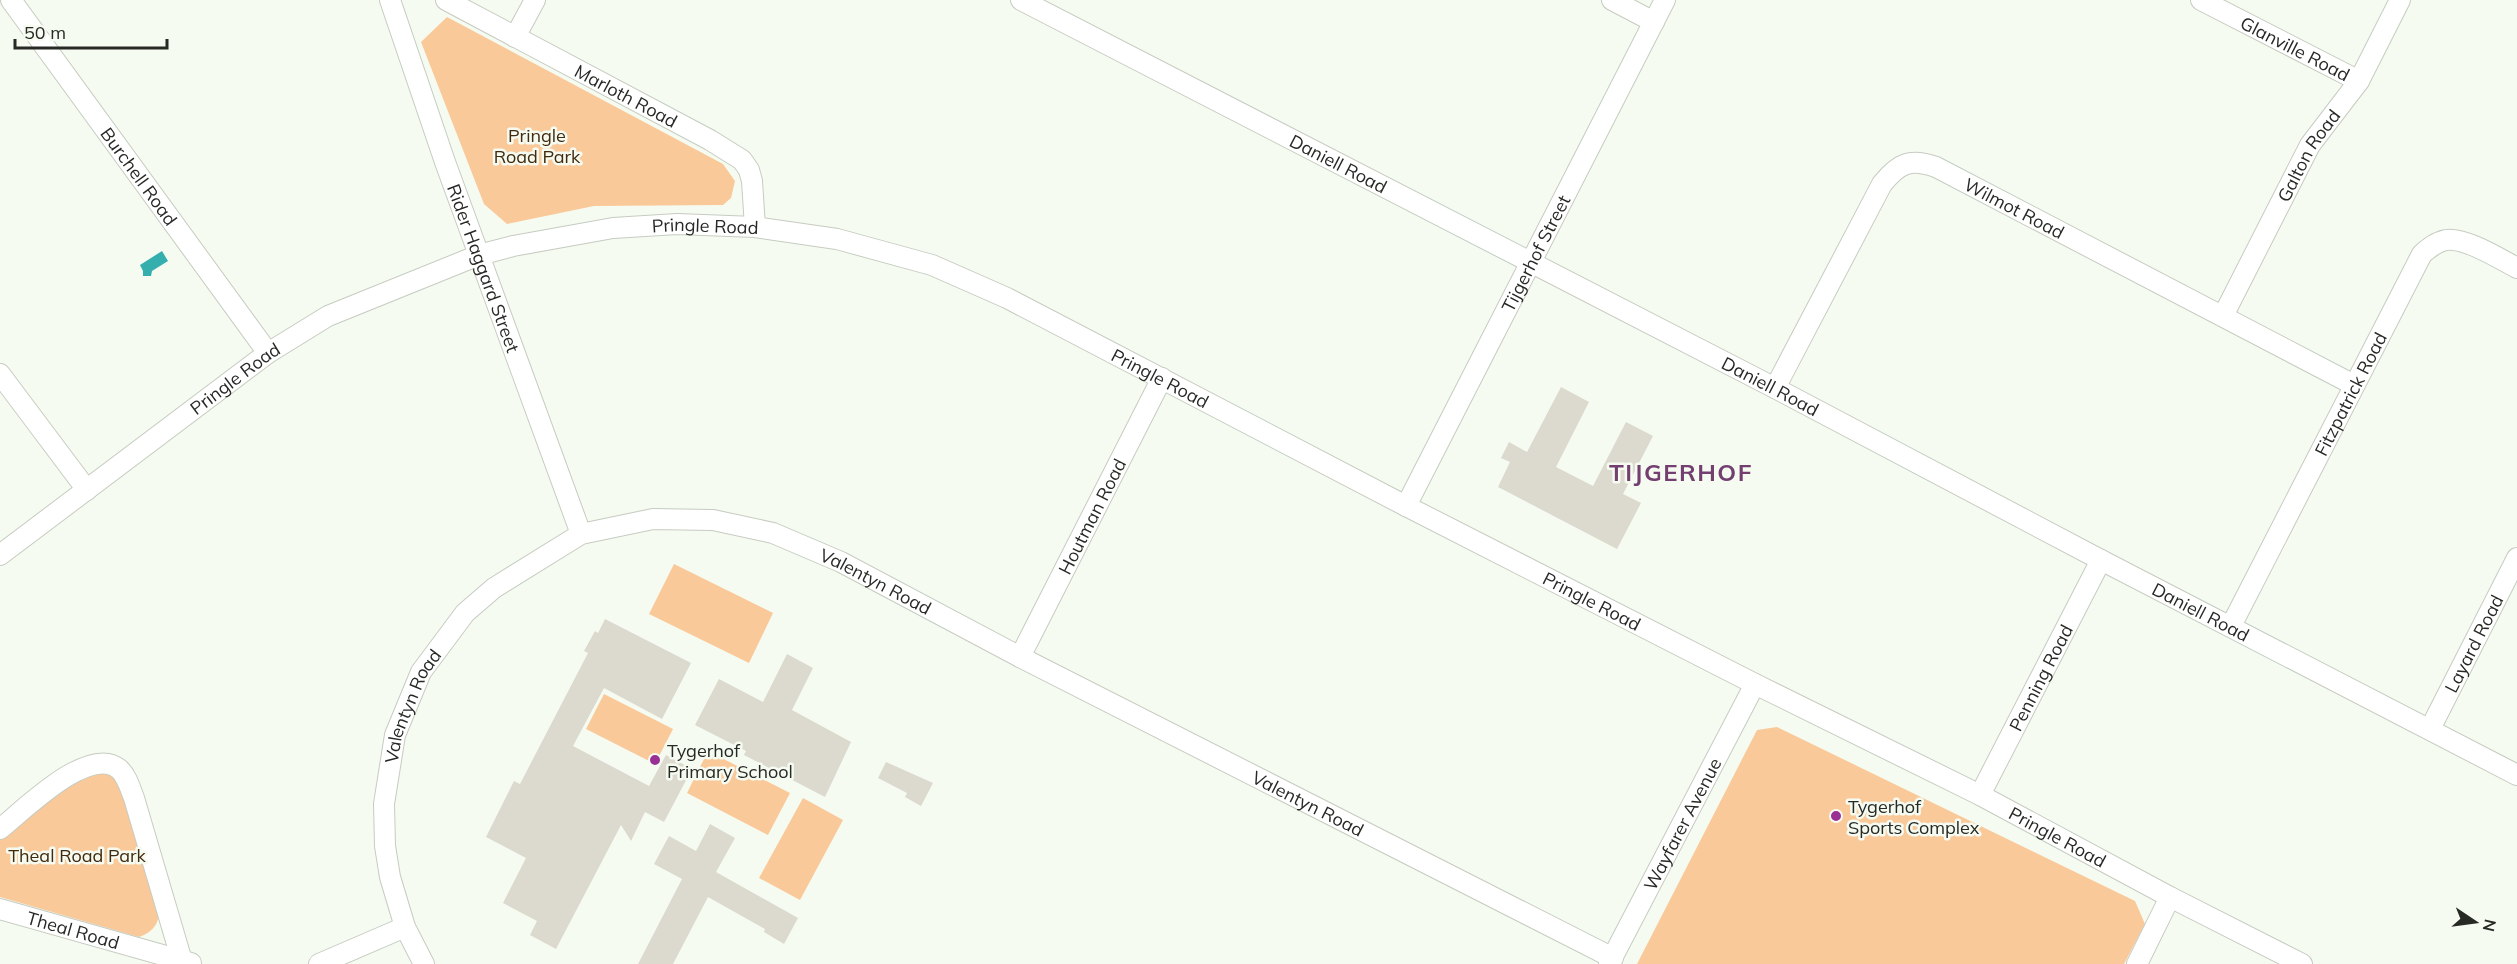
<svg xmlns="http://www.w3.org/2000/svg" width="2517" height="964" viewBox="0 0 2517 964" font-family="Mulish,sans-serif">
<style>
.green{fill:#fac99a}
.water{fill:#35afae}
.building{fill:#dcd9ce}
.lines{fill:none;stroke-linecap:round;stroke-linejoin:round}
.minor-casing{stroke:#c6ccc1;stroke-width:22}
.minor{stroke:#fff;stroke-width:20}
.poi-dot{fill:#993195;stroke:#f5fbf0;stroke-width:2}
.labels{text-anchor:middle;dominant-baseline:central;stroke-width:5;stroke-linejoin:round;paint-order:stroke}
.street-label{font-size:18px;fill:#272925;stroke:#f5fbf0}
.park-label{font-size:18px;fill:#422a0f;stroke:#f5fbf0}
.poi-label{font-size:18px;fill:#272925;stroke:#f5fbf0;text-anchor:start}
.district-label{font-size:24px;font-weight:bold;letter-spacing:1.5px;fill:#733f70;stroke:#f5fbf0}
</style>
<rect width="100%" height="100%" fill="#f5fbf0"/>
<!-- green -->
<g class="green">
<path d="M447,17L723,164L735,181L731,198L723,205L594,206L507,224L484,204L421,42Z"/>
<path d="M674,564L773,613L749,663L649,614Z"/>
<path d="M604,694L673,729L655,764L586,729Z"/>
<path d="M1777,727L2135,901L2145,924L2124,964H1637L1757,730Z"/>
<path d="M708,751L790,793L768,835L687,793Z"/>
<path d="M104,769L118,781L159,905C161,921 154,932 139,937L0,897V835L86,772Z"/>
<path d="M803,798L843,820L800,900L759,878Z"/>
</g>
<!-- water -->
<path class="water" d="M162,251L168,261L152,271L151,276H143V271L140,265Z"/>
<!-- building -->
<g class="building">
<path d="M1561,387L1589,402L1556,467L1593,486L1626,422L1653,436L1623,494L1641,503L1617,549L1498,487L1510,462L1501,458L1509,442L1527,452Z"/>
<path d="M605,619L691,663L662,719L604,688L573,746L649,786L666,755L692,769L664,822L645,812L631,841L621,825L556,949L530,935L537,921L503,903L526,858L486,837L514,781L520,784L588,653L584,651L595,631L598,633Z"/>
<path d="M787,654L813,668L792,710L851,742L825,797L744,755L746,751L695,725L719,679L763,702Z"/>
<path d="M886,762L933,783L921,806L905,797L907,793L878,778Z"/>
<path d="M710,824L735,838L716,872L798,918L784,944L764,932L765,929L708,897L673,964H638L682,879L654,864L669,836L696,851Z"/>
</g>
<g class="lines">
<defs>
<g id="minor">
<path id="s1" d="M11,0L268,353"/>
<path id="s2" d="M390,0L445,162L581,534"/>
<path id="s3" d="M446,0L710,140L742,160L749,170L752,181L755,227"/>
<path id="s4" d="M1021,0L1775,388L2101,560L2517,775"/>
<path d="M1612,0L1654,22"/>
<path id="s5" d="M2201,0L2359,81"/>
<path d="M515,37L535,0"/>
<path id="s6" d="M2223,316L2310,145L2359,81L2400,0"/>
<path d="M0,374L87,490"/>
<path id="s7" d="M1775,388L1882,184C1899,163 1910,158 1936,167L2354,385"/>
<path id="s8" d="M1406,506L1665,0"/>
<path id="s9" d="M0,555L268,353L328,316L479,255L513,246L613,228L677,224L755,227L837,239L932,265L1007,298L1406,506L1755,684L1980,795L2170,897L2302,964"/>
<path id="s10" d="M2231,626L2422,254C2429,248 2436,242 2446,240C2465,237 2500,259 2517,268"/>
<path id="s11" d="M1020,657L1162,378"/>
<path id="s12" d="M2430,729L2517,558"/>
<path id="s13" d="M1980,795L2101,560"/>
<path d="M0,829C24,810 89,744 119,769C127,776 130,788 134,798L182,961"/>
<path id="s14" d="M0,909L191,963"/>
<path d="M319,964L405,927"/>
<path id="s15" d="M424,964L405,927L390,877L385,846L384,804L395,735L421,672L465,613L494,588L581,534L653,519L713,520L773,533L841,562L1020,657L1613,958"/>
<path id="s16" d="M1609,964L1755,684"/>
<path d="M2137,964L2170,897"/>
</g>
</defs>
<!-- minor casing -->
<use href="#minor" class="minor-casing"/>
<!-- minor -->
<use href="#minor" class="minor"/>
</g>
<!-- markers -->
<g class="poi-dot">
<circle cx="655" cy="760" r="6"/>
<circle cx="1836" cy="816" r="6"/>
</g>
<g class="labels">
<!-- street labels -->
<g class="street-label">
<text stroke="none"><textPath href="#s5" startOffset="106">Glanville Road</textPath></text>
<text stroke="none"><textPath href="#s3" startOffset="204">Marloth Road</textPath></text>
<text stroke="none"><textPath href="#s6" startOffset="182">Galton Road</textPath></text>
<text stroke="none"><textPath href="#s4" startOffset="357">Daniell Road</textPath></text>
<text stroke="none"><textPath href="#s1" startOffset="218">Burchell Road</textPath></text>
<text stroke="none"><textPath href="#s7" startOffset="381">Wilmot Road</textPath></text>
<text stroke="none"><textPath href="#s9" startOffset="798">Pringle Road</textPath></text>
<text stroke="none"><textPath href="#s8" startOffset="284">Tijgerhof Street</textPath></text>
<text stroke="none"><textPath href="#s2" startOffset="284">Rider Haggard Street</textPath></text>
<text stroke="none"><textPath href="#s9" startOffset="1284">Pringle Road</textPath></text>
<text stroke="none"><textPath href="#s9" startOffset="294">Pringle Road</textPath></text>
<text stroke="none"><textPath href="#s4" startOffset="843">Daniell Road</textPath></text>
<text stroke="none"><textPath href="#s10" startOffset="261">Fitzpatrick Road</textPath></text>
<text stroke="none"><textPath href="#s11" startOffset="158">Houtman Road</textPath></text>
<text stroke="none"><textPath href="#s15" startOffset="828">Valentyn Road</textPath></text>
<text stroke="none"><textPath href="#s9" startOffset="1770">Pringle Road</textPath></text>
<text stroke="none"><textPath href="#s4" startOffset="1329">Daniell Road</textPath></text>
<text stroke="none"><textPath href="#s12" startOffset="96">Layard Road</textPath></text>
<text stroke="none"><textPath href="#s13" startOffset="132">Penning Road</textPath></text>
<text stroke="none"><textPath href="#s15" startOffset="270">Valentyn Road</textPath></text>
<text stroke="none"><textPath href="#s15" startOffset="1314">Valentyn Road</textPath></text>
<text stroke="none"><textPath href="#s16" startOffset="158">Wayfarer Avenue</textPath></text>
<text stroke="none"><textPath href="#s9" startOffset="2292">Pringle Road</textPath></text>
<text stroke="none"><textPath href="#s14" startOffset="76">Theal Road</textPath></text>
</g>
<!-- park labels -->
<g class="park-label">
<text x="537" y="135">Pringle<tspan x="537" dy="21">Road Park</tspan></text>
<text x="77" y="855">Theal Road Park</text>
</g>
<!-- poi labels -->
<g class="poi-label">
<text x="667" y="750">Tygerhof<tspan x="667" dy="21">Primary School</tspan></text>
<text x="1848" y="806">Tygerhof<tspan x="1848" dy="21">Sports Complex</tspan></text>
</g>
<!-- district labels -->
<g class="district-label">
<text x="1681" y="472">TIJGERHOF</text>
</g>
</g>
<!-- north arrow -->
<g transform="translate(2475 922) rotate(103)" stroke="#f5fbf0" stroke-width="4.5" paint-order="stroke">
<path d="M0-4.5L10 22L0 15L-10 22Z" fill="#272925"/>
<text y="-9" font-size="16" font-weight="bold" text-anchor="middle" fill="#272925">N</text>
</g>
<!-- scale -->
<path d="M15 39v9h152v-9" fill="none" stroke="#272925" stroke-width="3"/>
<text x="24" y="39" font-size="18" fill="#272925" stroke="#f5fbf0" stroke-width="4.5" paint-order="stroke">50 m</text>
</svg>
